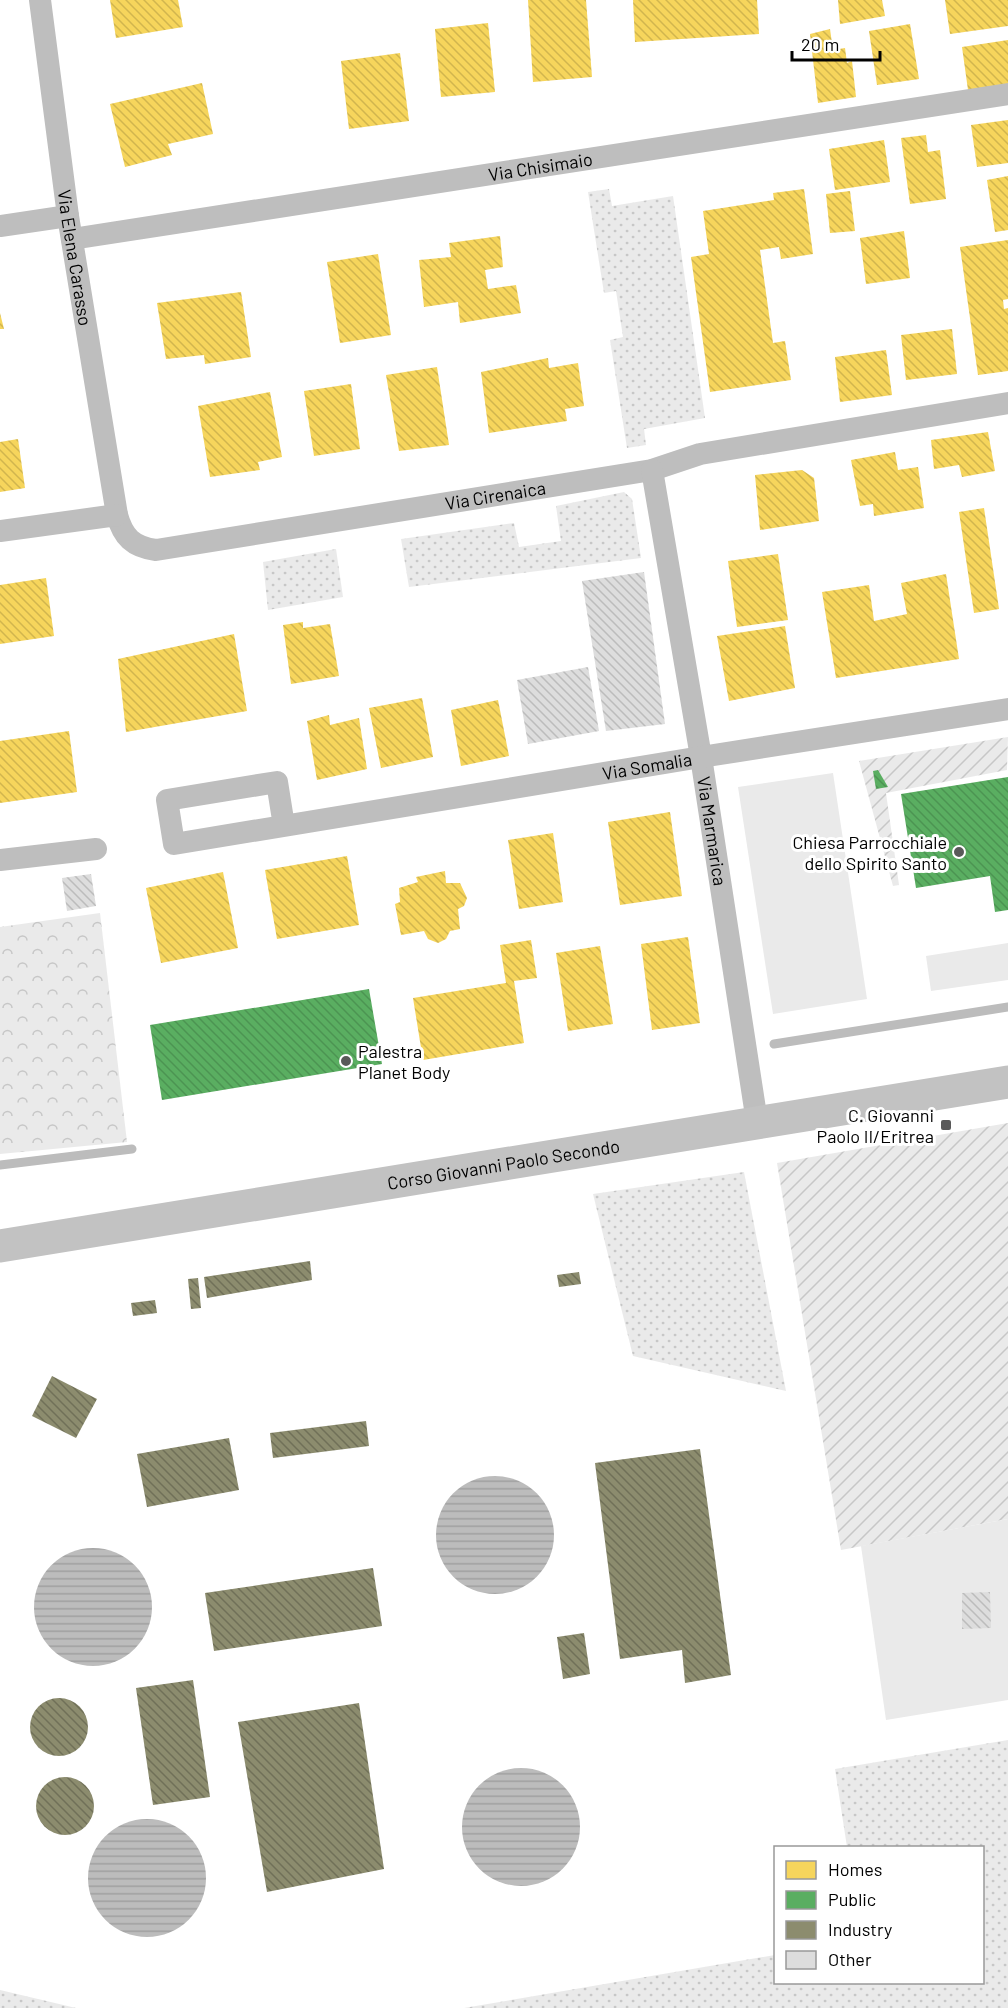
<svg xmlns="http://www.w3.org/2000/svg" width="1008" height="2008" viewBox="0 0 1008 2008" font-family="Barlow,sans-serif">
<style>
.grass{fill:url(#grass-dots)}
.park{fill:url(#park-crowns)}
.garden{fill:url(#garden-furrows)}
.pitch{fill:#eaeaea}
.water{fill:url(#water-rules)}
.homes{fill:url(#homes-back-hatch)}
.public{fill:url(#public-back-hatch)}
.industry{fill:url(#industry-back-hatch)}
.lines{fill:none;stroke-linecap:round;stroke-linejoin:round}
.stream{stroke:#bcbcbc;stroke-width:9}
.building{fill:url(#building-back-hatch)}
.minor{stroke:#bebebe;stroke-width:22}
.secondary{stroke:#c2c2c2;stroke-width:33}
.poi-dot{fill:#595959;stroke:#fff;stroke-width:2}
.labels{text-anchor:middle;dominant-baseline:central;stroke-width:6;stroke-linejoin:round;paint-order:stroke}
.street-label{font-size:18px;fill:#000;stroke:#fff}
.poi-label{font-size:18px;fill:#000;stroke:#fff;text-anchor:end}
</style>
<defs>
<pattern id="grass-dots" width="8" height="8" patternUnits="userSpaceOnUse" patternTransform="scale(1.5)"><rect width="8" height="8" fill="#eaeaea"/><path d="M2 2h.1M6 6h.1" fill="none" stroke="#c7c7c7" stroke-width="1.8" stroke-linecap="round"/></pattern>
<pattern id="park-crowns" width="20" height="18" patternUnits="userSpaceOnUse" patternTransform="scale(1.5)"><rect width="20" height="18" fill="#eaeaea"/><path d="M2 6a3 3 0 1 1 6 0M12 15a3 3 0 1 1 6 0" fill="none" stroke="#c7c7c7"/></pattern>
<pattern id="garden-furrows" width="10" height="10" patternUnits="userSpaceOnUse" patternTransform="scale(1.5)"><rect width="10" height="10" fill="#eaeaea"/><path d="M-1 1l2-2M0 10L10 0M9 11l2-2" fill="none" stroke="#c7c7c7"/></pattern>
<pattern id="water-rules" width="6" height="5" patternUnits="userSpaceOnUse" patternTransform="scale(1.5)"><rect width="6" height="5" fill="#bcbcbc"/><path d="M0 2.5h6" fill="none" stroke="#a0a0a0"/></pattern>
<pattern id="homes-back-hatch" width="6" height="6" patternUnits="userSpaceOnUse" patternTransform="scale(1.5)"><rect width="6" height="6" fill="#f6d55c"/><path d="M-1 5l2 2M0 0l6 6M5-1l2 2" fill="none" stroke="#d1b54e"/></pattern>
<pattern id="public-back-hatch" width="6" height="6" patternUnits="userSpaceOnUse" patternTransform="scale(1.5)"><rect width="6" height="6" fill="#5aae61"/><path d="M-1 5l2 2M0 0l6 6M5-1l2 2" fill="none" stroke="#4c9452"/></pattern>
<pattern id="industry-back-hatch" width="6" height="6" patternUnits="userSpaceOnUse" patternTransform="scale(1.5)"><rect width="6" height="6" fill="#8c8c6e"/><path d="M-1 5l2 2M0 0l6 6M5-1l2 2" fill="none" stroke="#707058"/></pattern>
<pattern id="building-back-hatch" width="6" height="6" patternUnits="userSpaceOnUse" patternTransform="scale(1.5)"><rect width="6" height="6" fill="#ddd"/><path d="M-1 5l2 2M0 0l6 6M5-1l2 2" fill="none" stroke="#bcbcbc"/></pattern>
</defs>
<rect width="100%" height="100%" fill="#fff"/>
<!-- grass -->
<g class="grass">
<path d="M609,189L612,206L673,196L705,418L644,429L646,445L627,448L610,340L623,337L616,291L604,293L588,192Z"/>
<path d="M624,492L632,499L641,558L409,587L401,539L514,523L519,547L561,541L556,506Z"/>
<path d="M336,549L343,597L268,610L263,562Z"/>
<path d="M744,1172L786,1391L633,1356L593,1194Z"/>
<path d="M1008,1740V2008H464L775,1955L776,1982H982V1848L847,1847L835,1769Z"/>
<path d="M0,1990L76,2008H0Z"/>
</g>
<!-- park -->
<path class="park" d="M100,913L127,1142L0,1154V927Z"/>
<!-- garden -->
<g class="garden">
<path d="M1008,737L1007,770L886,793L899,885L893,886L859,761Z"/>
<path d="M1008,1123V1519L841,1550L777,1163Z"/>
</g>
<!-- pitch -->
<g class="pitch">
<path d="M833,773L867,999L773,1014L738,787Z"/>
<path d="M1008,943V980L931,991L926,956Z"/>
<path d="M1008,1519V1700L886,1720L861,1546Z"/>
</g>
<!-- water -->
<g class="water">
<circle cx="495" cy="1535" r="59"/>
<circle cx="93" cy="1607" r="59"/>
<circle cx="521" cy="1827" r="59"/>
<circle cx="147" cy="1878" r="59"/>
</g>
<!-- homes -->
<g class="homes">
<path d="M110,0H178L183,27L116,38Z"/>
<path d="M528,0H586L592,77L533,82Z"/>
<path d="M633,0H757L759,34L635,42Z"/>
<path d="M838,0H882L885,16L840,24Z"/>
<path d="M945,0H1008V26L950,34Z"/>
<path d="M488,23L495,92L441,97L435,29Z"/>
<path d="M910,24L919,79L877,85L869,31Z"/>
<path d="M830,29L833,50L845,48L847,63L852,61L856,97L818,103L810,34Z"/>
<path d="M1008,40V84L968,90L962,47Z"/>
<path d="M400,53L409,121L349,129L341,61Z"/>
<path d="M202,83L213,134L168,144L172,155L125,167L110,104Z"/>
<path d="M1008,120V163L977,167L971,125Z"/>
<path d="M926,135L928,152L940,150L946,199L910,204L901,138Z"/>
<path d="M884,140L890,182L835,190L829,149Z"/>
<path d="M1008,176V230L995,232L987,180Z"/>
<path d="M804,189L813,254L781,259L779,247L760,250L773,343L785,341L791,380L710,392L691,257L709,254L703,211L774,200L773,193Z"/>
<path d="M850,191L855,231L830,233L826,194Z"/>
<path d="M904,231L910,278L866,284L860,238Z"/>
<path d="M500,236L503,267L485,270L488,289L516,285L521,313L460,323L458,302L424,307L419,260L451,257L449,243Z"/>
<path d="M1008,240V299L1003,300L1004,309L1008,308V371L978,375L960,247Z"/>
<path d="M378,254L391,335L340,343L327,262Z"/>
<path d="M241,292L251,357L205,364L204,355L166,359L157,303Z"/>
<path d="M0,313L4,329H0Z"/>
<path d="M952,329L957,374L906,380L901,335Z"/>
<path d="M886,350L892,395L840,402L835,357Z"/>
<path d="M548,358L549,368L578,363L584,406L565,409L567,421L489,433L481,372Z"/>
<path d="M437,367L449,445L399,451L386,375Z"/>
<path d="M351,384L360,449L314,456L304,391Z"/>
<path d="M270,392L282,457L258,462L260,470L210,477L198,406Z"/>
<path d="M988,432L995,471L962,477L959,465L934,469L931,440Z"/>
<path d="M18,439L25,488L0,492V442Z"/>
<path d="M895,452L898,470L918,467L924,508L874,516L873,504L860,506L851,460Z"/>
<path d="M802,470L814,478L819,521L760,530L755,475Z"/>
<path d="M984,508L999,609L974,613L959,512Z"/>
<path d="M778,554L788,620L737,627L728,561Z"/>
<path d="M946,574L959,659L836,678L822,592L869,585L874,621L907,614L901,583Z"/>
<path d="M46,578L54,636L0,644V585Z"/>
<path d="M303,622V628L330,624L339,676L291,684L283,625Z"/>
<path d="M785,626L795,688L729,701L717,636Z"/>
<path d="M234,634L247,711L126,732L118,659Z"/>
<path d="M422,698L433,757L381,768L369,708Z"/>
<path d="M498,700L509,756L461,766L451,710Z"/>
<path d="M329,715L330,725L359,718L367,769L317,780L307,721Z"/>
<path d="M69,731L77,792L0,803V741Z"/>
<path d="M670,812L682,896L620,905L608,822Z"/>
<path d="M553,833L563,902L519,909L508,840Z"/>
<path d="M347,856L359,925L277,939L265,870Z"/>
<path d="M445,871L446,883H460L467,898L464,906L458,909L460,929L450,931L446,939L438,943L428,939L424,931L401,935L395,904L400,902L399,888L418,882L416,877Z"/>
<path d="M223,872L238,948L161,963L146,888Z"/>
<path d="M688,937L700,1023L652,1030L641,944Z"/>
<path d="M531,940L537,978L514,981L524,1043L423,1060L413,998L506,983L500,945Z"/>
<path d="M600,946L613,1024L568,1031L556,953Z"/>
</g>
<!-- public -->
<g class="public">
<path d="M878,770L888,787L876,789L873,771Z"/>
<path d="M1008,777V910L995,912L990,876L916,888L901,794Z"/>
<path d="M369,989L382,1064L162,1100L150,1025Z"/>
</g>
<!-- industry -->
<g class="industry">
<path d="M310,1261L312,1280L207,1298L204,1277Z"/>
<path d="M579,1272L581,1284L559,1287L557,1275Z"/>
<path d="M198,1278L201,1308L191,1309L188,1279Z"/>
<path d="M155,1300L157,1313L133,1316L131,1303Z"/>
<path d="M52,1376L97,1399L76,1438L32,1416Z"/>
<path d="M366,1421L369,1446L273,1458L270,1433Z"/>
<path d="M229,1438L239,1490L147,1507L137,1454Z"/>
<path d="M700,1449L731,1675L685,1683L682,1650L620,1659L595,1463Z"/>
<path d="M373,1568L382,1626L214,1651L205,1593Z"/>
<path d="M584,1633L590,1674L563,1679L557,1637Z"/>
<path d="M193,1680L210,1797L153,1805L136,1688Z"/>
<circle cx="59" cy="1727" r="29"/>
<path d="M359,1703L384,1869L267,1892L238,1722Z"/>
<circle cx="65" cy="1806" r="29"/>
</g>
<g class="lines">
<!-- stream -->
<g class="stream">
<path d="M774,1044L1008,1007"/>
<path d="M0,1165L132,1149"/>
</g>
</g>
<!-- building -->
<g class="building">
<path d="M644,572L665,724L606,731L582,581Z"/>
<path d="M588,667L599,731L528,744L517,680Z"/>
<path d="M91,874L96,906L67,911L62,878Z"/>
<path d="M990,1592L991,1628L962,1629V1593Z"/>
</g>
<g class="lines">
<!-- minor -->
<g class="minor">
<path id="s1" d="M40,0L68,216L117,515C123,537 133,547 156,550L652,470L700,454L1008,403"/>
<path d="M0,226L68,216"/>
<path id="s2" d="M72,239L1008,94"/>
<path id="s3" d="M652,470L701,757L757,1122"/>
<path d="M0,531L117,515"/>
<path id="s4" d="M284,826L277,782L167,800L174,844L701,757L1008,709"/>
<path d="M0,860L96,849"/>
</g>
<!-- secondary -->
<path class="secondary" id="s5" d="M0,1246L1008,1082"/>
</g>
<!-- markers -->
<g class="poi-dot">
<circle cx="959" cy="852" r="6"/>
<circle cx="346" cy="1061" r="6"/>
<rect x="940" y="1119" width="12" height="12" rx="3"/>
</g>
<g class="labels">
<!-- street labels -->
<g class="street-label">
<text stroke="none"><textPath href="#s2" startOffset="474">Via Chisimaio</textPath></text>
<text stroke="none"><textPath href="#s1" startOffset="260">Via Elena Carasso</textPath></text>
<text stroke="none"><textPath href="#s1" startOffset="921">Via Cirenaica</textPath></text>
<text stroke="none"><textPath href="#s4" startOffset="680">Via Somalia</textPath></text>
<text stroke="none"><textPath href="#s3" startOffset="366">Via Marmarica</textPath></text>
<text stroke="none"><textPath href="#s5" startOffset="510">Corso Giovanni Paolo Secondo</textPath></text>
</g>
<!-- poi labels -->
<g class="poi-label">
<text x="947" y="842">Chiesa Parrocchiale<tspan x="947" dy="21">dello Spirito Santo</tspan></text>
<text x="358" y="1051" text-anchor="start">Palestra<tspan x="358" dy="21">Planet Body</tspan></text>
<text x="934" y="1115">C. Giovanni<tspan x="934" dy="21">Paolo II/Eritrea</tspan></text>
</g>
</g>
<!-- legend -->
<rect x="774" y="1846" width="210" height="138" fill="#ffffff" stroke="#999999" stroke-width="1.5"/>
<rect x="786" y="1861" width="30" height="18" fill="#f6d55c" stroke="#999999" stroke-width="1.5"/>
<text x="828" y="1876" font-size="18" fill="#000000">Homes</text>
<rect x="786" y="1891" width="30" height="18" fill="#5aae61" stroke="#999999" stroke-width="1.5"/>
<text x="828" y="1906" font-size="18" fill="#000000">Public</text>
<rect x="786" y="1921" width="30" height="18" fill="#8c8c6e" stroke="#999999" stroke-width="1.5"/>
<text x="828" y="1936" font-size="18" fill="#000000">Industry</text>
<rect x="786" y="1951" width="30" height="18" fill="#dddddd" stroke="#999999" stroke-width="1.5"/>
<text x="828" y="1966" font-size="18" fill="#000000">Other</text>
<!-- scale -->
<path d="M792 51v9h88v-9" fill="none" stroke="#000000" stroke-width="3"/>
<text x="801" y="51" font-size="18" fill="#000000" stroke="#ffffff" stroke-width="4.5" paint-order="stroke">20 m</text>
</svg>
